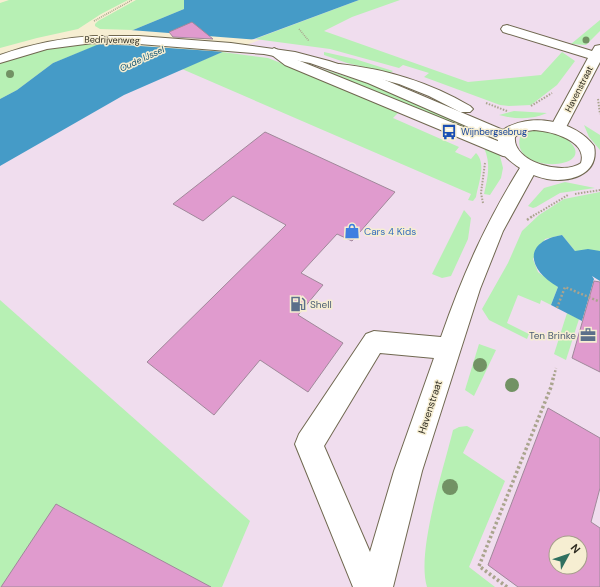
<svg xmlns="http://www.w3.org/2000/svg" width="600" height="587" viewBox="0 0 600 587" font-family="'DM Sans',sans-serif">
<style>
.industrial{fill:#f0ddee;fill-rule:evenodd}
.green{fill:#b7f0b4}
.water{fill:#459bc7}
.pier{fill:#f6eed2}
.building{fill:#e09bce;stroke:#a0889a;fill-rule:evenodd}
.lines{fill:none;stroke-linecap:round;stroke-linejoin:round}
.minor-casing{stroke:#706850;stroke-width:2}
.major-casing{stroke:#706850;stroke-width:2}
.path-far3{stroke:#aaa48e;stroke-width:1.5;stroke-dasharray:1 1;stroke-linecap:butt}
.path-far2{stroke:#aaa48e;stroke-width:2;stroke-dasharray:1.5 1.5;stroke-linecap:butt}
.path-far1{stroke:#aaa48e;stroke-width:2.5;stroke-dasharray:2 2;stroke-linecap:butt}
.path{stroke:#aaa48e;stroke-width:3.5;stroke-dasharray:2.5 2.5;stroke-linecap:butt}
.minor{fill:#fff;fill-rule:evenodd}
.major{fill:#fff;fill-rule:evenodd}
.tree{fill:#729264}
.labels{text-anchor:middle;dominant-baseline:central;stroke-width:3;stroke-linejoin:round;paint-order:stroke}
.far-street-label{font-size:9px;fill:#2f2c21;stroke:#f6eed2}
.far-water-label{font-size:9px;font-style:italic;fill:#105372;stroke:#f6eed2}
.far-transit-label{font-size:9px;fill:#164399;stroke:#f6eed2;text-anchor:start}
.shop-label{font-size:10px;fill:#366cbe;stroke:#f6eed2;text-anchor:start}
.service-label{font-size:10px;fill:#4e5e75;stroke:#f6eed2;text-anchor:start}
.street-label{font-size:10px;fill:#2f2c21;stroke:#f6eed2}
</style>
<rect width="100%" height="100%" fill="#f6eed2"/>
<!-- industrial -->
<path class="industrial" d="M288,0H600V587H0V127ZM556,543H580V567H556Z"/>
<!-- green -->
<g class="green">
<path d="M9,0H128L101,14L78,29L37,38L0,48V3Z"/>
<path d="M136,0H184V9L133,30L100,29L95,26V24L98,21Z"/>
<path d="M359,0H400L352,17L324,31L468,82L541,75L562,52L575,61L557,85L531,105L509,106L500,105L424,77L429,73L403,65L399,68L330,49L255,39Z"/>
<path d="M600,20V31L586,45L571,44Z"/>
<path d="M83,44L98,45L53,63L17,90L0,99V63L37,51Z"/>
<path d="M222,52L268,58L401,110L393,118L459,147L455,152L471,159L476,153C487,164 478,184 476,197L473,201L468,200L471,194L182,69Z"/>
<path d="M324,52L355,59L393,71L390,73L347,63L324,55Z"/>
<path d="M300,62L367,83L425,107L476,131L475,134Z"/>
<path d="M514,111L547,113C532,120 515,119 499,115Z"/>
<path d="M584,125L600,135V150L589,137Z"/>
<path d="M531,131C545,130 558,132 569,141C600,170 510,175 520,137Z"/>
<path d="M484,148L497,152L500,156L503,168L501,178L490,195L484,194C488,177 491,163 484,148Z"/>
<path d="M565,182L595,188L560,193L536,207L533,208L528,206L544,188Z"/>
<path d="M600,192V251H575L562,235L545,239L533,259L538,272L558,287L551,305L541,300L540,304L518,295L507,323L529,334L527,339L489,320L482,309L508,263L522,231L539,215L564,199Z"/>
<path d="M464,210L471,218L468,239L451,276L442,278L432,274Z"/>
<path d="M0,300L250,521L222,587H0Z"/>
<path d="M567,313L579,319L566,360L554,354Z"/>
<path d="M479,344L496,350L474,396L465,390Z"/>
<path d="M467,426L474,430L463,453L505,481L469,567L495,587H427C416,552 444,468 453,430L459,427Z"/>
</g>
<!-- water -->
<g class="water">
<path d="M184,0H359L243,43L124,95L0,166V99L17,90L53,63L184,9Z"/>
<path d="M562,235L575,251L588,249L600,251V281L592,276L594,279L582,321L551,305L558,287C528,270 522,242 562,235Z"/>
</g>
<!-- pier -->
<path class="pier" d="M130,30L260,40L226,52L140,46L94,44Z"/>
<!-- building -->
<g class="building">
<path d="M192,22L213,39L173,37L169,32Z"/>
<path d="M265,132L395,192L352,241L337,234L301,273L323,285L298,315L343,343L308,392L260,360L214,415L147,362L286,225L233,196L203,221L173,204Z"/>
<path d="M594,281L600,282V372L572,358Z"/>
<path d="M548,408L600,438V488L591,522L600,528V587H518L488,565ZM556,543H580V567H556Z"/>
<path d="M56,504L67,510L211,587H1Z"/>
</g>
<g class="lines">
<defs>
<g id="minor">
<path d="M507,25L592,51L595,46L600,45V62L564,131H552L550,128L588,58L503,32L501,29L503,26Z"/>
<path d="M274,48L295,59L515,148L517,152L515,156L509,157L503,156L285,65L268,52Z"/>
<path d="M339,64C386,69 429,82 470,106L473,109L470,112H460L429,96L399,84L373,77L334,71L332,68L334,65Z"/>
<path d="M529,161L535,163L538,167L503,231L480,289L422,471L393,587H353L295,444L299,434L366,334L374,331L441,337C463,274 487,220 523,163ZM380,353L434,358L394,471L370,552L324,446Z"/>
</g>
<path id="major" d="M93,36H139L231,43L295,52L329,61L378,77L503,130C529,112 575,120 594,146C600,176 567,183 547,179C532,176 518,168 507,158C503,154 497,146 498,140L368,83L310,63L264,54L139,44L93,43L47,49L0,63V55C31,44 61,38 93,36ZM534,130C550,131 588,140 581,163C563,176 512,162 515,137L521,132Z"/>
</defs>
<!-- minor casing -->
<use href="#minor" class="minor-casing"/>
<!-- major casing -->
<use href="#major" class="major-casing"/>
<!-- path-far3 -->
<g class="path-far3">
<path d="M94,21L132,0"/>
<path d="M299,29L309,41"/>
</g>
<!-- path-far2 -->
<g class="path-far2">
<path d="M598,99L600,114"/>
<path d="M486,103L507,111"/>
<path d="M531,106L552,93"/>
<path d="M575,194L600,190"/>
<path d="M483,203L481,193L485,163"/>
<path d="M533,216L568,195"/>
</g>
<!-- path-far1 -->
<g class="path-far1">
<path d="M527,220L534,215"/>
<path d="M557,308L565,287L598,301"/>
<path d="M554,376L556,368"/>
</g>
<!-- path -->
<path class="path" d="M507,587L479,566L551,387L554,375"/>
<!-- minor -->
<use href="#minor" class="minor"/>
<!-- major -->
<use href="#major" class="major"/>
</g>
<!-- trees -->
<g class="tree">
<circle cx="586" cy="40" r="3.5"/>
<circle cx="10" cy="74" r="4"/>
<circle cx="480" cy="365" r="7"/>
<circle cx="512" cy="385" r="7"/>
<circle cx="450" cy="487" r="8"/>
</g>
<!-- icons -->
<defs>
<symbol id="bus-bare" viewBox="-9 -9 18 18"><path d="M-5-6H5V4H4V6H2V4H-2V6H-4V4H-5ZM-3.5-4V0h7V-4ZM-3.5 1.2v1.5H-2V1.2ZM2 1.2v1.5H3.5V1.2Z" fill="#1a4fb4" stroke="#f6eed2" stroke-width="2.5" paint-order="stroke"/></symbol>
<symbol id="shop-bare" viewBox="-9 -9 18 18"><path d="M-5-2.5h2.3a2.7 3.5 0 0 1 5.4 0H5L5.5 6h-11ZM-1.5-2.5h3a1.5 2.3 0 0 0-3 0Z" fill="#3f7fe0" stroke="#f6eed2" stroke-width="2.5" paint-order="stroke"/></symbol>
<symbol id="fuel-bare" viewBox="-9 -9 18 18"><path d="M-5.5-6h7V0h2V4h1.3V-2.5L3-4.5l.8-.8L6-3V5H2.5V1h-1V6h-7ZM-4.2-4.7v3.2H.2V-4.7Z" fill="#5c6f8a" stroke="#f6eed2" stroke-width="2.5" paint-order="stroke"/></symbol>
<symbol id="office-bare" viewBox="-9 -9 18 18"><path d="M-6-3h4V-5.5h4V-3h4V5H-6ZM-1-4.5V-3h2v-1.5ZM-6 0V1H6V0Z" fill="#5c6f8a" stroke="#f6eed2" stroke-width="2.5" paint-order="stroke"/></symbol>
</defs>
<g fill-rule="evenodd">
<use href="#bus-bare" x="438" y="121" width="22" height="22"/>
<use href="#shop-bare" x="341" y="220" width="22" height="22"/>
<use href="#fuel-bare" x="287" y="293" width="22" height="22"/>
<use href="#office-bare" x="577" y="324" width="22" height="22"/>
</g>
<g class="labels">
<!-- far-street labels -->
<g class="far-street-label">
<text transform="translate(112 40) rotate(1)">Bedrijvenweg</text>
<text transform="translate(579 89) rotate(-63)">Havenstraat</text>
</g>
<!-- far-water labels -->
<g class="far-water-label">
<text transform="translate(142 59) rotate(-25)">Oude IJssel</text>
</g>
<!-- far-transit labels -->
<g class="far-transit-label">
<text x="461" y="132">Wijnbergsebrug</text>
</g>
<!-- shop labels -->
<g class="shop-label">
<text x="364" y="231">Cars 4 Kids</text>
</g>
<!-- service labels -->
<g class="service-label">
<text x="310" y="304">Shell</text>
<text x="576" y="335" text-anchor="end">Ten Brinke</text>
</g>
<!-- street labels -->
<g class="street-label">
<text transform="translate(430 407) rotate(-72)">Havenstraat</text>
</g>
</g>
<!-- north arrow -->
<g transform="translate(568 555) rotate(50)"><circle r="19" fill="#f6eed2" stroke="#a6a08b"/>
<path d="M0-3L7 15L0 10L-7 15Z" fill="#2f705f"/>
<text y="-6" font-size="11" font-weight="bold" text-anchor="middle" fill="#2f2c21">N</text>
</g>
</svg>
